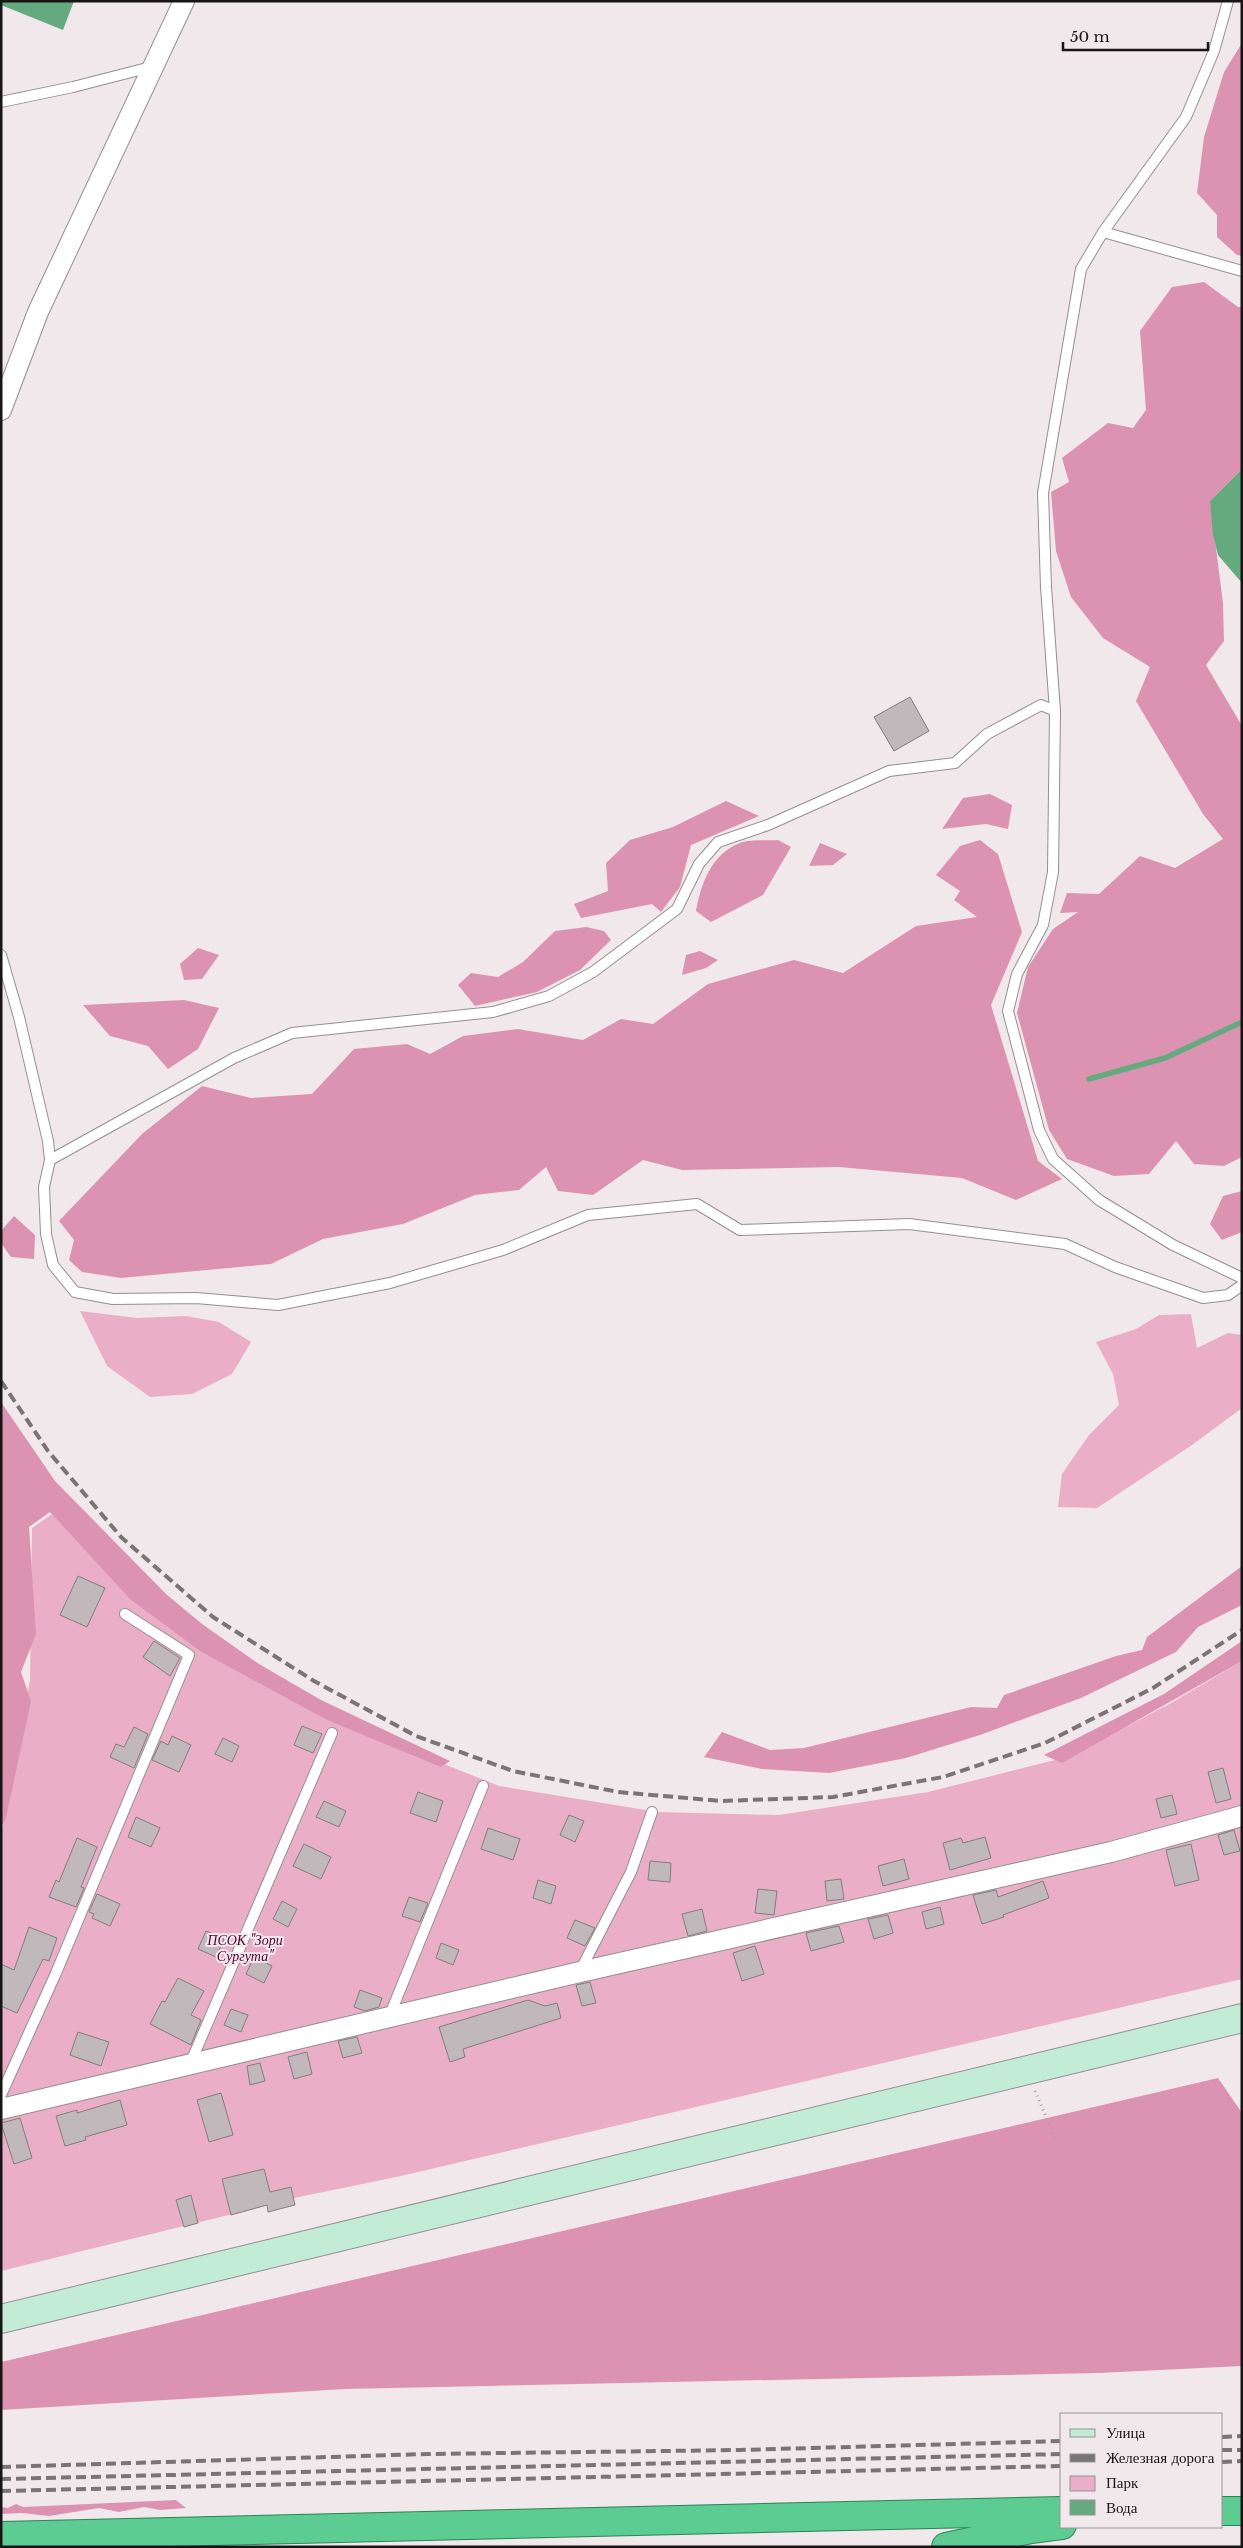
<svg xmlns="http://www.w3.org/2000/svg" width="1243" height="2548" viewBox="0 0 1243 2548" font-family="'Libre Baskerville',serif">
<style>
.green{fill:#eaafc6}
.forest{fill:#dc93b1}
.water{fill:#65a97e}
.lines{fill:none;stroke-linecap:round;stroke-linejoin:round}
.stream{stroke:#65a97e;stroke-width:5.5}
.building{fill:#c0b8bb;stroke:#847c7f}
.service-casing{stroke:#958e90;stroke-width:12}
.minor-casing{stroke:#958e90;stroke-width:22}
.secondary-casing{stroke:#958e90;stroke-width:30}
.trunk-casing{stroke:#2a8455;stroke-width:30}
.path{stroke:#aaa3a5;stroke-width:3;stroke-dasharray:1 4;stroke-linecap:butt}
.service{stroke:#fff;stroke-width:10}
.minor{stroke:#fff;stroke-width:20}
.secondary{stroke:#c2ecd6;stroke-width:28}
.trunk{stroke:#5ccc92;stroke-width:28}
.rail{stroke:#797476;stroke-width:4;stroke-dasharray:10 5;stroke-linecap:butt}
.labels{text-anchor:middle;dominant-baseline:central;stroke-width:4;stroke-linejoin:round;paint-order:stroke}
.park-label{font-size:14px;font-style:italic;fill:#560031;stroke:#f1e8eb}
</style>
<rect width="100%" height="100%" fill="#f1e8eb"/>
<!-- green -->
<g class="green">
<path d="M80,1311L137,1318L186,1316L219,1322L251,1342L232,1374L192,1394L150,1397L107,1366Z"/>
<path d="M1191,1314L1197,1348L1228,1333L1242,1335V1408L1192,1445L1097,1508L1058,1507L1062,1474L1089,1435L1119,1405L1113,1374L1096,1342L1136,1329L1159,1315Z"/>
<path d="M52,1514L311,1711L499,1786L658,1812L779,1815L928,1792L1071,1756L1171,1703L1242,1661V1979L401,2176L294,2198L290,2187L270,2192L273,2204L1,2271V1834L30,1680L32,1528Z"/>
</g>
<!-- forest -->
<g class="forest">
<path d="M1242,43V256L1237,255L1217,237V215L1197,193L1204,137L1224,72Z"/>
<path d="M1204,282L1238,307H1242V469L1210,501L1223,603L1224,641L1206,665L1242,726V1157L1224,1166L1194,1164L1176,1141L1149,1174L1114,1176L1067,1159L1049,1130L1017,1013L1028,967L1053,929L1078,912L1060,913L1067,893L1099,894L1140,856L1175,868L1223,839L1203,814L1136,701L1150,667L1103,638L1071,597L1056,551L1051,492L1069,482L1062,458L1108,423L1133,428L1146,410L1140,331L1172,287Z"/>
<path d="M990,794L1012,805L1008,829L986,824L942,829L963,798Z"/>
<path d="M726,801L759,816L691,845L680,887L661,912L652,904L581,918L574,904L608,891L606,863L630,840L673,827Z"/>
<path d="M778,840L791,847L763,895L711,922L696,911C701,884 711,854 740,843C750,839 767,841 778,840Z"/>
<path d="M980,840L998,854L1022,932L991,1005L1038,1161L1062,1179L1016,1200L962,1178L839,1167L682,1170L643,1160L593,1195L558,1191L546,1167L519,1190L475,1195L403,1224L323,1239L271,1264L121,1278L82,1272L69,1260L74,1240L59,1221L142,1134L202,1086L251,1098L312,1094L354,1049L407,1044L430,1054L463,1036L518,1029L583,1040L621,1019L653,1024L708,984L794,960L843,973L916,926L977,917L954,900L960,891L936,875L960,846Z"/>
<path d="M820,843L847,854L833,865L809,866Z"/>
<path d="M586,927L604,931L611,940L580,970L537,992L475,1006L458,985L471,973L498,977L523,962L555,931Z"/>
<path d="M198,948L219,955L202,979L184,980L180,964Z"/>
<path d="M700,951L718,960L706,968L682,975L686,955Z"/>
<path d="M184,1000L219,1008L198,1049L168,1069L148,1046L110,1036L83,1005Z"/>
<path d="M1242,1191V1232L1222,1240L1210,1224L1223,1196Z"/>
<path d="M14,1216L35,1235L34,1259L11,1257L1,1243V1231Z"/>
<path d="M1,1402L55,1481L166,1594L202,1624L259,1664L321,1700L450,1761L441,1767L327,1720L200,1651L130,1599L50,1512L29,1527L36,1634L21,1672L31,1701L6,1818L1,1827Z"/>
<path d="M1242,1566V1605L1198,1627L1176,1652L1081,1698L980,1735L906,1758L829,1773L762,1769L704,1757L722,1732L770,1750L804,1748L971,1707L997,1708L1004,1695L1116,1656L1142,1650L1147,1637Z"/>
<path d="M1242,1641V1661L1062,1763L1044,1755L1164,1694Z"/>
<path d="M1218,2078L1242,2113V2366L1099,2373L345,2389L1,2410V2362Z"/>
<path d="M176,2500L186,2508L160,2510L144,2507L119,2512L99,2508L49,2516L22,2513L1,2514V2507L8,2508L16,2504L23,2507Z"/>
</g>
<!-- water -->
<g class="water">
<path d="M1,1H74L63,30L1,5Z"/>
<path d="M1242,469V583L1218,555L1213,535L1210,501Z"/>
</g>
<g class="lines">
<!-- stream -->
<path class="stream" d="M1089,1079L1165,1058L1242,1022"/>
</g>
<!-- building -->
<g class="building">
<path d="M910,697L929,731L894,751L874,717Z"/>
<path d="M78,1576L105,1588L87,1627L60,1615Z"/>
<path d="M154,1641L180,1658L170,1676L143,1657Z"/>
<path d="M302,1726L322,1734L313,1753L294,1745Z"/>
<path d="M134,1727L148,1734L134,1768L110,1757L116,1744L124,1747Z"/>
<path d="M172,1736L191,1745L179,1772L152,1760L161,1741L168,1745Z"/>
<path d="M223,1738L239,1746L232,1762L215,1754Z"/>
<path d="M1223,1768L1231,1799L1216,1803L1208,1772Z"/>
<path d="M418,1792L443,1801L436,1822L410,1813Z"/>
<path d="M1172,1795L1177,1814L1161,1818L1156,1799Z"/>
<path d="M324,1801L346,1811L339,1827L316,1817Z"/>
<path d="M569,1815L584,1821L575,1842L560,1835Z"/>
<path d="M136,1817L160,1828L151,1847L128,1837Z"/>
<path d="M488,1828L520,1839L513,1860L481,1849Z"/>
<path d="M1234,1830L1240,1851L1224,1855L1218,1835Z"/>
<path d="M985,1837L991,1858L950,1870L943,1843L961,1838L963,1843Z"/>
<path d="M77,1838L97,1847L81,1887L84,1888L76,1907L49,1897L56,1880L59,1882Z"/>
<path d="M304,1844L331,1857L321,1879L293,1866Z"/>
<path d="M1191,1844L1199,1880L1175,1886L1166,1850Z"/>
<path d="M904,1859L909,1879L883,1886L878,1866Z"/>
<path d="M650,1861L671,1863L670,1882L648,1880Z"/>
<path d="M841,1879L844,1899L827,1901L825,1881Z"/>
<path d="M538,1880L556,1886L551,1904L533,1898Z"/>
<path d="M1043,1881L1049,1898L1003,1915L1004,1917L982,1924L973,1895L996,1890L998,1897Z"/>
<path d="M758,1889L777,1891L774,1915L755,1913Z"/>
<path d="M97,1894L120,1904L110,1926L92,1918L94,1914L89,1912Z"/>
<path d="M409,1897L428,1903L420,1922L402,1916Z"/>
<path d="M282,1901L297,1909L288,1927L273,1919Z"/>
<path d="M940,1907L944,1924L926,1929L922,1912Z"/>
<path d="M702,1909L707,1931L688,1936L682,1914Z"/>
<path d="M888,1915L893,1933L874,1939L868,1919Z"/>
<path d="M575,1920L595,1928L585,1946L567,1938Z"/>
<path d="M839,1926L844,1942L811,1951L806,1933Z"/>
<path d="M29,1927L57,1938L49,1961L43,1959L17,2013L1,2006V1964L14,1970Z"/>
<path d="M206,1931L224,1939L216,1957L198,1949Z"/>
<path d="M441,1943L459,1950L453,1965L436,1958Z"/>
<path d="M755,1946L764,1974L742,1981L733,1953Z"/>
<path d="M254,1957L272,1966L264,1983L246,1974Z"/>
<path d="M178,1978L204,1991L191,2015L201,2020L191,2045L150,2024L162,2001L165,2002Z"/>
<path d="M590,1982L596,2003L582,2006L576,1985Z"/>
<path d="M360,1990L382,1998L379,2007L365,2011L354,2007Z"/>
<path d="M528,2000L545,2006L557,2003L561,2018L463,2049L465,2057L450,2062L439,2027Z"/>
<path d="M231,2009L248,2015L241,2032L224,2025Z"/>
<path d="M78,2032L109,2042L101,2066L70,2055Z"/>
<path d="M357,2037L362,2053L343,2058L338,2041Z"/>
<path d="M307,2052L312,2074L294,2079L288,2057Z"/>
<path d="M260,2063L265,2081L250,2085L247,2066Z"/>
<path d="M221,2093L233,2135L209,2142L197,2100Z"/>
<path d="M120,2100L127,2125L85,2137L86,2140L65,2146L56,2116L77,2110V2113Z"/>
<path d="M20,2118L32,2158L14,2164L1,2123Z"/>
<path d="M264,2169L270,2192L291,2187L295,2205L268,2212L267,2205L231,2215L222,2179Z"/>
<path d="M191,2195L198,2223L184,2227L176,2200Z"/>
</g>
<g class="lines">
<defs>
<g id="service">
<path d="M1228,1L1214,51L1186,117L1103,232L1081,269L1043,493L1046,587L1055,711L1053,872L1043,925L1017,974L1008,1011L1039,1130L1053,1159L1099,1200L1173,1245L1242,1278"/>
<path d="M1,102L73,87L151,67"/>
<path d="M1103,232L1242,271"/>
<path d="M1,955L19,1017L48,1141L50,1160L44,1187L46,1234L53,1265L75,1292L113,1299L196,1298L278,1305L390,1283L503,1250L588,1215L697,1204L740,1230L909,1224L1065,1244L1115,1267L1203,1298L1228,1295L1242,1285"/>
<path d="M50,1160L234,1058L292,1033L493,1012L549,996L593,972L677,909L699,864L718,842L768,825L889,771L955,763L987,734L1041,705L1055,711"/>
<path d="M580,1971L631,1872L652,1812"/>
<path d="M389,2017L483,1786"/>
<path d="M190,2064L332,1733"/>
<path d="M1,2095L56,1973L189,1655L125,1614"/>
</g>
<g id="minor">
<path d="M1,410L38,312L184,1"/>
<path d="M1,2109L580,1972L1111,1852L1242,1816"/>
</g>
<path id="secondary" d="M1,2319L1242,2018"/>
<g id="trunk">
<path d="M1222,2511H1242"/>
<path d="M1,2536L1062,2511"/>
<path d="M946,2547L1031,2529L1062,2525"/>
</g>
</defs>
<!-- service casing -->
<use href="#service" class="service-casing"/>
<!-- minor casing -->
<use href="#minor" class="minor-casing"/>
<!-- secondary casing -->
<use href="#secondary" class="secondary-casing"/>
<!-- trunk casing -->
<use href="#trunk" class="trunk-casing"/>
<!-- path -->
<path class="path" d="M1035,2091L1057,2142"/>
<!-- service -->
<use href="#service" class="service"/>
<!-- minor -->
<use href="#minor" class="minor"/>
<!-- secondary -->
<use href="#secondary" class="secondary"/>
<!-- trunk -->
<use href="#trunk" class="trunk"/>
<!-- rail -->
<g class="rail">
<path d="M1,1381L48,1451L121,1537L213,1617L314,1681L416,1736L513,1771L618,1792L721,1801L833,1797L943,1777L1045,1743L1153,1688L1242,1630"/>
<path d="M1222,2437L1242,2436"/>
<path d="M1222,2450H1242"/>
<path d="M1222,2462L1242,2461"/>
<path d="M1,2467L427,2454L740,2450L1062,2441"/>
<path d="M1,2479L1062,2454"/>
<path d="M1,2491L1062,2466"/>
</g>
</g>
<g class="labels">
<!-- park labels -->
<g class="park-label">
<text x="245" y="1940">ПСОК "Зори<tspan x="245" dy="16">Сургута"</tspan></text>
</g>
</g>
<!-- border -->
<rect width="1243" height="2548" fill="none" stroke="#181516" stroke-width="5"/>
<!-- legend -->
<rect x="1060" y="2413" width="162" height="115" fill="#f1e8eb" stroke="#9a9496"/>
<rect x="1070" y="2429" width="25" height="8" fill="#c2ecd6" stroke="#9a9496"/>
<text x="1106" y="2438" font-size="15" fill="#181516">Улица</text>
<rect x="1070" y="2454" width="25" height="8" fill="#797476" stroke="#9a9496"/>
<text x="1106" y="2463" font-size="15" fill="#181516">Железная дорога</text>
<rect x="1070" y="2476" width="25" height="15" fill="#eaafc6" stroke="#9a9496"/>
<text x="1106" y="2488" font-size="15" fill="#181516">Парк</text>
<rect x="1070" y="2500" width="25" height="15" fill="#65a97e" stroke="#9a9496"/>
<text x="1106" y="2513" font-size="15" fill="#181516">Вода</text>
<!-- scale -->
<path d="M1063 42v8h145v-8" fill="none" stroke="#181516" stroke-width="2.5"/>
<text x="1070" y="42" font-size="15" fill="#181516" stroke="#f1e8eb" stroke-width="4" paint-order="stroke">50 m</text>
</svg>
